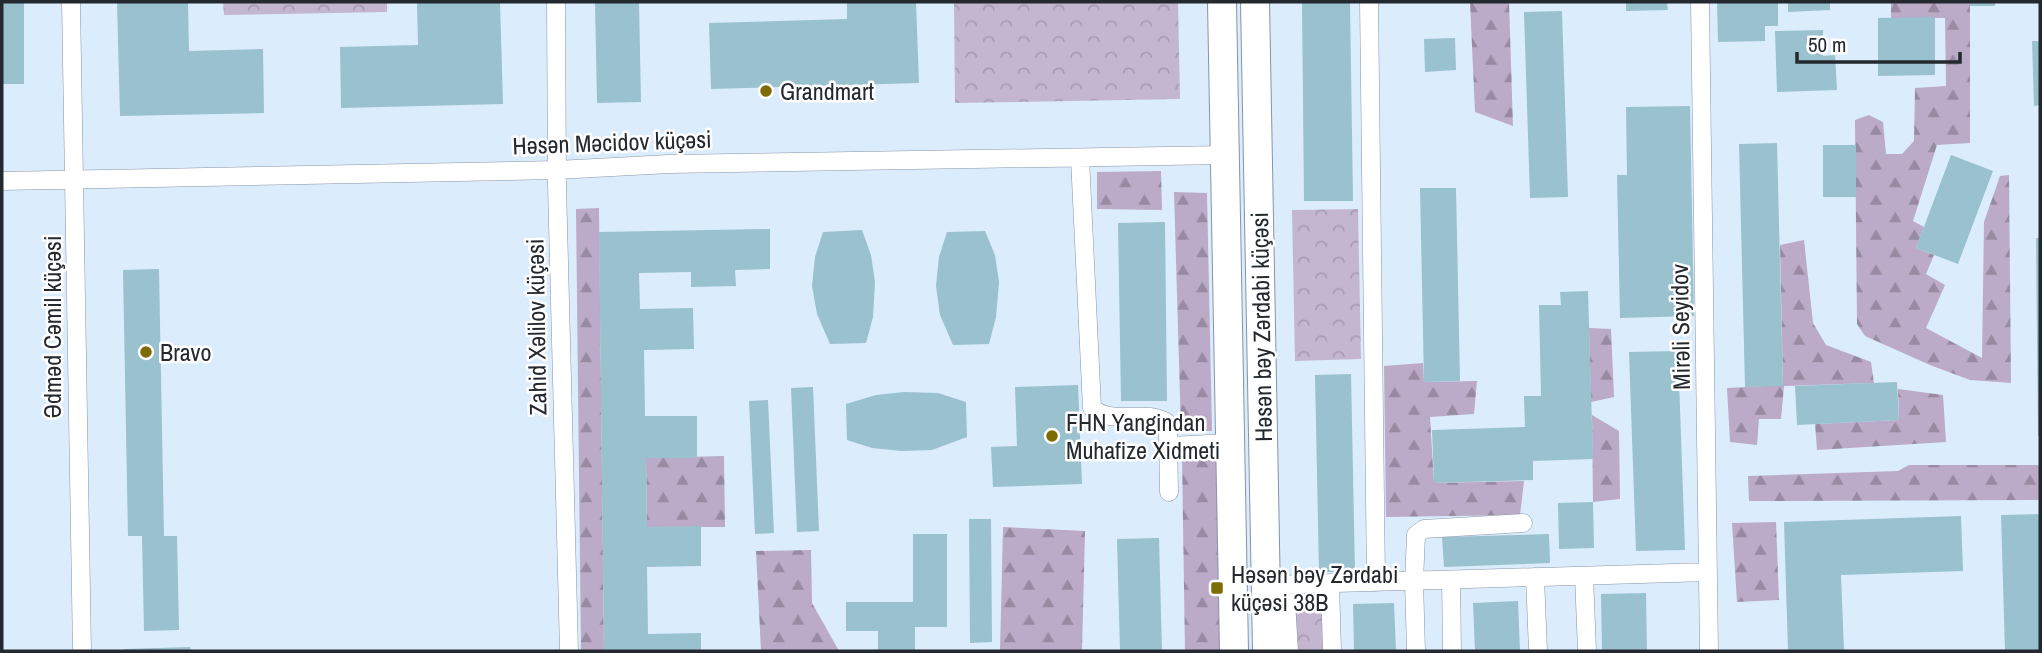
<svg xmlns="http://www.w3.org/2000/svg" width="2042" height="653" font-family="'Archivo Narrow',sans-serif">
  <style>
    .forest { fill: url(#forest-firs) }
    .park { fill: url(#park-crowns) }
    .building { fill: #99c1ce }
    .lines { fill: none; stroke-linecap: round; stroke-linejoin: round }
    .street-casing { stroke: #8695a5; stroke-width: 19 }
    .primary-casing { stroke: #8695a5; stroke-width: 30 }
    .street { stroke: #fff; stroke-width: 18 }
    .primary { stroke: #fff; stroke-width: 28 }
    .poi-dot { fill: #7d6b03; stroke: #fff; stroke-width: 2.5 }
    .labels { text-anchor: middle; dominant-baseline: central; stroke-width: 5; stroke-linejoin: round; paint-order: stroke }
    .poi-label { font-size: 24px; fill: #23292f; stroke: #fff; text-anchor: start }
    .street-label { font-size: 24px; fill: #23292f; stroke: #fff }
  </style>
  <defs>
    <pattern id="forest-firs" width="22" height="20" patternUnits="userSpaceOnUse" patternTransform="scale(1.75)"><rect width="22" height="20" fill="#bbaac8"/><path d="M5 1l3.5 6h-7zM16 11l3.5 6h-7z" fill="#988aa3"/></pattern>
    <pattern id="park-crowns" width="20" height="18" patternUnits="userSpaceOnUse" patternTransform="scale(1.75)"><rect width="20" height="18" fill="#c4b6d0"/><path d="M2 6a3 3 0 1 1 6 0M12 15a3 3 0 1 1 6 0" fill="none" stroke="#a89cb3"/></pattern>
  </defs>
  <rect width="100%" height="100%" fill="#dbecfd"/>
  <!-- forest -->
  <path class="forest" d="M1470,2h39l4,124 -38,-14z
    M1891,2h79v141l-33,2 -24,76 11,6 -8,21 18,7 -8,19 19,11 -19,43 56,30 2,-136 16,-46 9,-1 2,208 -41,-3 -40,-15 -65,-29 -8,-12 -2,-204 14,-5 14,7 3,32h16l12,-13 1,-53 31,-2 -1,-68h-54z
    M1161,171l1,39 -65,-1v-37z
    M1174,192l33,1 5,238h-31z
    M599,208l5,443h-23l-5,-442z
    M1804,240l9,83 13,22 45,17 3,21 -90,3 -3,33h-22l-2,26 -27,-3 -3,-54 56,-3 -3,-140z
    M1589,328l22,1 3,68 -23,5z
    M1423,363l1,19 53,-1 -3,33 -44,3 4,66 90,-2 -4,34 -134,2 -2,-151z
    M1898,389l45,6 3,47 -129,8 -2,-26 84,-4z
    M1592,415l27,16 1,68 -27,3z
    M1218,455l3,196h-36l-3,-194z
    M724,456l1,71h-78l-1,-69z
    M1909,465h131v35l-291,1 -1,-25 150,-5z
    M1776,522l3,78 -42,2 -5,-79z
    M1003,527l82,4 -3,120h-82z
    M811,550l1,53 27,48h-78l-5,-100z"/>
  <!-- park -->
  <path class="park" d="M223,2h164v10l-163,3z
    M954,2h224l2,97 -225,4z
    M1358,209l3,150 -66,2 -3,-151z
    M1336,592l2,59h-53l-2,-58z"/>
  <!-- building -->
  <path class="building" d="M2,2h22v82h-22z
    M117,2h71l1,49 74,-2 1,64 -144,3z
    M417,2h83l3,102 -162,4 -1,-61 78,-2z
    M595,2h44l2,100 -44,1z
    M847,2h69l3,81 -208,6 -2,-66 138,-4z
    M1302,2h48l3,199h-49z
    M1626,2h41l1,8 -42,1z
    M1717,2h61v24h-13v15l-47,1z
    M1788,2h42v8l-42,2z
    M1970,2h25v4h-25z
    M1562,11l6,186 -38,1 -6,-186z
    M1935,17v58l-57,1v-58z
    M1823,30v26l12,-1 2,35 -60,2 -2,-61z
    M1455,38l1,32 -31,2 -1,-33z
    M2032,41h8v64l-6,1z
    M1690,106l4,210 -74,2 -3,-143h10l-1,-68z
    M1777,143l6,243 -38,1 -6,-243z
    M1823,145h33v52h-33z
    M1951,155l42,16 -35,93 -42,-16z
    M1420,188h36l4,193 -36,1z
    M1165,222l2,179h-46l-3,-178z
    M770,229v40l-35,1 1,16 -45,1v-15l-52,1 1,36 53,-1 1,41 -50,1 1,66h52v42h-51l1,69 54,-1v40l-54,1 1,67 53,-1v18h-97l-5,-419z
    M862,230l9,25 4,27 -2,35 -7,26 -36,1 -13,-30 -5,-28 3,-29 8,-25z
    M985,231l10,24 4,27 -3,35 -7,27 -36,1 -13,-30 -4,-29 3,-29 8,-25z
    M2036,238h4v198h-2z
    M159,269l5,267h13l2,94 -35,1 -2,-95h-14l-5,-266z
    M1588,291l5,168 -60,2v19l-99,3 -2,-53 93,-3 -1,-31h17l-2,-91h22l-1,-13z
    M1678,351l7,199 -49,1 -7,-199z
    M1351,374l4,198h-36l-4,-197z
    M1897,382l2,38 -102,5 -2,-39z
    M1078,385l4,99 -89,3 -2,-40 26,-1 -2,-59z
    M813,387l6,144 -22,1 -6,-144z
    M904,392l34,1 28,9 1,35 -35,13 -31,1 -29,-3 -25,-8 -1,-36 30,-9z
    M768,400l6,133 -19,1 -6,-133z
    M1593,502l1,46 -35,1 -1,-46z
    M2040,514v137h-35l-4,-136z
    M1961,516l2,55 -122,4 3,76h-56l-4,-129z
    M969,519h22l1,123 -22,1z
    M913,534h34v93h-32v24h-37v-20h-32v-29h67z
    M1549,534l1,29 -106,4 -2,-30z
    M1159,538l3,113h-42l-3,-112z
    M1646,593l1,58h-45l-1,-57z
    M1518,601l2,50h-45l-2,-48z
    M1394,603l2,48h-42l-1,-47z
    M190,647l1,4h-67v-2z"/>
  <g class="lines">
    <!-- street casing -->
    <g class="street-casing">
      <path id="street" d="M71,2c5,216 6,433 11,649
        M556,2l1,183 12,466
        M1369,2l7,580
        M1700,2l9,649
        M1080,158l12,250c21,18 52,1 74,14l2,11 1,59
        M2,181l555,-11 112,-6 556,-9
        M1169,446l61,-3
        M1584,576l3,75
        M1535,577l3,74
        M1451,580l1,71
        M1330,583l2,68
        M1266,585l442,-13
        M1285,585l4,66
        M1416,651l-2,-70 2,-46 8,-6 99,-6"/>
    </g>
    <!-- primary casing -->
    <g class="primary-casing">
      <path id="primary" d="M1222,2l12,649
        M1255,2l12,649"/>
    </g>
    <!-- street -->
    <use href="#street" class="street"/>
    <!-- primary -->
    <use href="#primary" class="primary"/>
  </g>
  <!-- markers -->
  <g class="poi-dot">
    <circle cx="766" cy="91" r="7"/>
    <circle cx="146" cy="352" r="7"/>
    <circle cx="1052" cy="436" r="7"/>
    <rect x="1210" y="581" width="14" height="14" rx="3.5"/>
  </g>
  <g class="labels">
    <!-- poi labels -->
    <g class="poi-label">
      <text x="780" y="91">Grandmart</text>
      <text x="160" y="352">Bravo</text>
      <text x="1066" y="422">FHN Yangindan<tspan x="1066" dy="28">Muhafize Xidmeti</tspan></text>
      <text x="1231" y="574">Həsən bəy Zərdabi<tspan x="1231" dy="28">küçəsi 38B</tspan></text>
    </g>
    <!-- street labels -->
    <g class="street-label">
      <text transform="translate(612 142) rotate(-2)">Həsən Məcidov küçəsi</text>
      <text transform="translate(52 327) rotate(-90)">Ədməd Cəmil küçəsi</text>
      <text transform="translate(536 327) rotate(-91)">Zahid Xəlilov küçəsi</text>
      <text transform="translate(1261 327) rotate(-91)">Həsən bəy Zərdabi küçəsi</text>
      <text transform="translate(1680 327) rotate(-91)">Mirəli Seyidov</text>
    </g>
  </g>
  <!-- border -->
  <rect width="2042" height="653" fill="none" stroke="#23292f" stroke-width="7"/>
  <!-- scale -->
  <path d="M1797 52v10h163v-10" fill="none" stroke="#23292f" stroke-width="3.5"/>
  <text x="1808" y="52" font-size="21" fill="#23292f" stroke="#ffffff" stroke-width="5" paint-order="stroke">50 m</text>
</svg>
